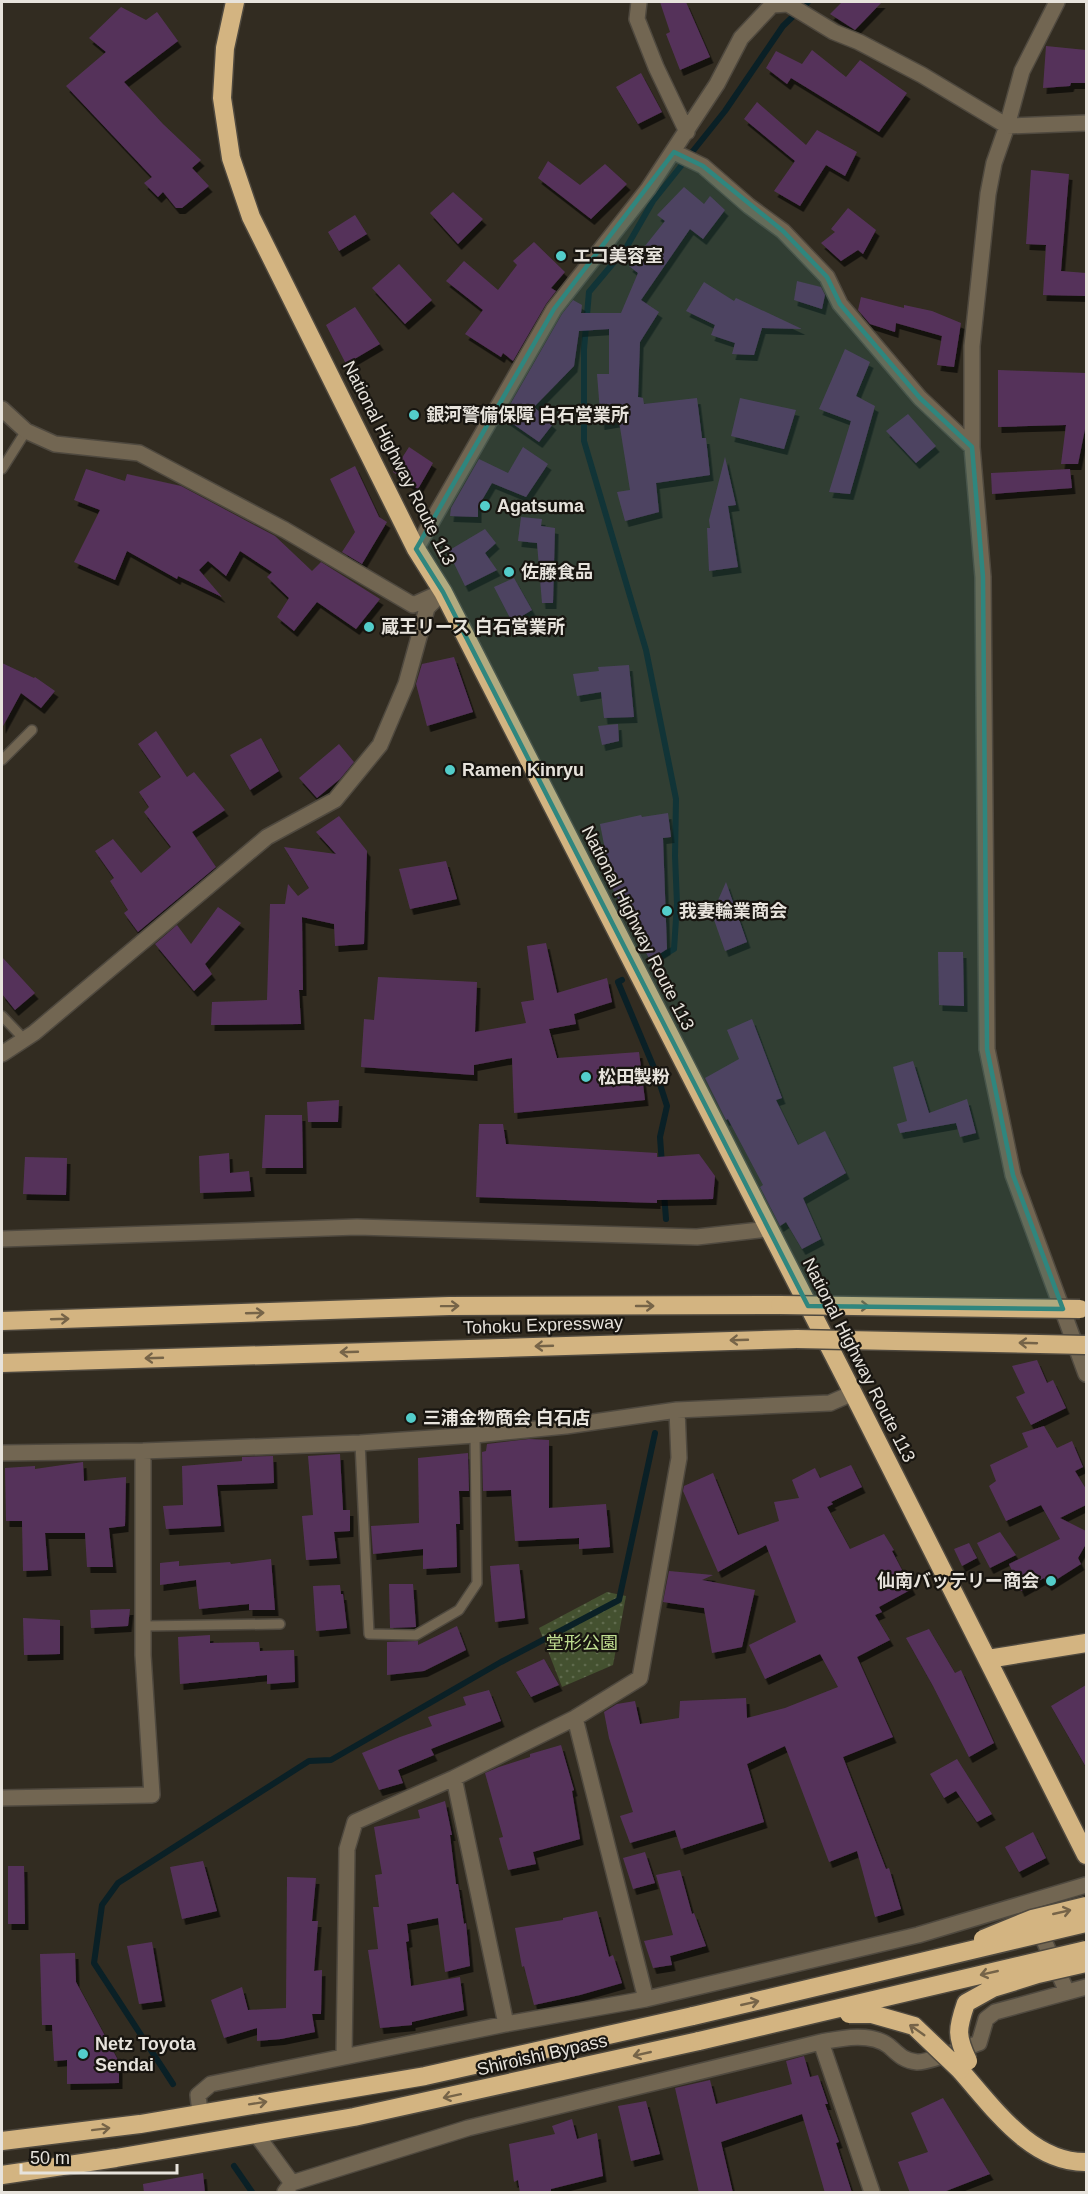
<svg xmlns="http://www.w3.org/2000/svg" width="1088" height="2194" font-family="Arial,'Noto Sans JP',sans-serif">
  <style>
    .park { fill: url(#park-dots) }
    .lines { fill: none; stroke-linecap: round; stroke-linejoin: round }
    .stream { stroke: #0a2026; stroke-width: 6 }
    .building { fill: #55335a; filter: url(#shadow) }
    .lane-casing { stroke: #4f493f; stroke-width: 12 }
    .street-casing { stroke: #4f493f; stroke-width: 18 }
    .highway-casing { stroke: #4f493f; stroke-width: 21 }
    .lane { stroke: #726652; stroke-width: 9 }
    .street { stroke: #726652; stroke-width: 15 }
    .highway { stroke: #d3b481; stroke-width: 18 }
    .highway-bridge-casing { stroke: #4f493f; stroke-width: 21; stroke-linecap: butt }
    .highway-bridge { stroke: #d3b481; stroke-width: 18 }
    .oneway { stroke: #766448 }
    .marked { fill: #2f867e; fill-opacity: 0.2; stroke: #2f867e; stroke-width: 4.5; stroke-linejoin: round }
    .poi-dot { fill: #53cdca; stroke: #181510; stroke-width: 2 }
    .labels { text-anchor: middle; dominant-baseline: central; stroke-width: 4.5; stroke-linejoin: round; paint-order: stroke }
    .poi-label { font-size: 18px; font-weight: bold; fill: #e7e3dc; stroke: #181510; text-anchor: start }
    .street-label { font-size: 18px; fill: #e7e3dc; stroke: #181510 }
    .park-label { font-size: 18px; fill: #c0de91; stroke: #181510 }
  </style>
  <defs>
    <pattern id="park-dots" width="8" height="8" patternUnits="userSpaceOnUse" patternTransform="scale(1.5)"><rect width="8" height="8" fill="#445130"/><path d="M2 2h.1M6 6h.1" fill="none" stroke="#5f6a4d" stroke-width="1.8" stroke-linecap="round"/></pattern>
    <filter id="shadow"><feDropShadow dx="3.5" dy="6" stdDeviation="0" flood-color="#0009"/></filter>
  </defs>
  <rect width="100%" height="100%" fill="#322c21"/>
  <!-- park -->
  <path class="park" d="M607,1592l19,4 -13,69 -51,22 -23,-59z"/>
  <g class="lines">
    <!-- stream -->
    <path class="stream" d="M657,959l17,-10 3,-45 -2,-48 1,-57 -30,-149 -62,-209v-92l5,-57 37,-44 27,-47 72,-90 58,-85 25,-24
      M622,980l-4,2 39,93 10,31 -7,31 2,28
      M664,1193l2,26
      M173,2084l-79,-121 8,-58 16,-22 191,-122 22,-1 170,-98 118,-62 36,-167
      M234,2166l18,26"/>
  </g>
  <!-- building -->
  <path class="building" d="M660,2h26l24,55 -30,13 -14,-36 4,-2z
    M842,2h40l-27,28 -25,-16z
    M121,7l25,13 11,-8 21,29 -54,41 39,42 38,36 -9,8 17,18 -27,22h-6l-13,-16 -5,5 -14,-14 8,-6 -86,-91 40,-34 -17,-14z
    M1046,46l40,4v33h-15l-1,3 -27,2z
    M812,50l34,27 14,-17 47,33 -28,39 -88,-54 -4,6 -21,-16 10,-17 26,13z
    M641,73l21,39 -24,12 -22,-37z
    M757,102l49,43 11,-15 40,22 -12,24 -19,-11 -26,41 -26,-15 21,-30 -51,-42z
    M548,161l32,24 25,-21 22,20 -36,35 -53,-41z
    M1031,170l38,4 -8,97 25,2v23l-43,-1 3,-50 -20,-1z
    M684,187l20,17 6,-8 15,14 -22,29 -13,-10 -49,71 18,12 -19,30 -2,55 5,1 1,6 53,-6 5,40h4l4,37 -54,8 3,29 -34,9 -8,-29 13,-2 -11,-69 -18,3 -4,-50h12v-45l-30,2 -5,35 -40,41 19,17 -14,18 -36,-25 59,-103 11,-14 9,5 -1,8h40l17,-40 -9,-7 36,-45 -8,-6z
    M453,192l30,27 -25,25 -28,-31z
    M848,208l28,22 -13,24 -5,-4 -17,11 -20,-18 14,-11 -4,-3z
    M355,215l12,19 -28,17 -11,-19z
    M534,242l31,30 -14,16 5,3 -10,13 -33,57 -10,-8 -2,4 -36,-23 18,-24 -37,-29 18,-20 34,29 19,-25 -4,-4z
    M399,264l33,36 -27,24 -33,-36z
    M797,281l24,6 4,8 -3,14 -28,-9z
    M704,282l30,19 2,-3 66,31 -40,-1 -8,27 -22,-1 3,-11 -24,-8 4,-10 -29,-14z
    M861,297l43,11v-3l28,6 29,12 -7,44 -17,-2 5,-29 -46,-13 -1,9 -25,-8 -12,-14z
    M355,307l25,37 -34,20 -20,-39z
    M845,349l25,13 -14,34 19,10 -25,88 -21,-2 22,-71 -32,-12z
    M998,370l88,3v51l-8,40h-17l5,-39 -68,2z
    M740,398l56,12 -12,39 -53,-13z
    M908,414l28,32 -20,17 -30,-32z
    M409,447l24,16 -15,26 -25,-17z
    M523,447l25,17 -22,33 -34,-14 -14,24v10l-28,-1 1,-8 28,-49 29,14z
    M725,457l11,48 -8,1 10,61 -29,4 -2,-43h3l-1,-8z
    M355,466l24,51 8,5 -25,42 -20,-12 13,-20 -25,-53z
    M86,469l39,12 2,-7 54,12 94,50 37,35 9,-9 59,37 -24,30 -39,-27 -23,29 -17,-14 12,-19 -22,-21 5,-5 -32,-21 -14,25 -18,-15 -9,9 23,27 -44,-21 -1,3 -50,-28 -12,29 -41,-18 26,-52 -26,-10z
    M1070,469l2,19 -80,6 -1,-21z
    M521,517l21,2 -1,7 14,2 -2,75h-11l-5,-60 -19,-2z
    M485,529l11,14 -11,10 12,17 -32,16 -17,-35z
    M514,578l18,32 -20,12 -18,-35z
    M454,657l19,55 -46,14 -11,-42 6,-20z
    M2,663l32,15 1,-1 20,14 -14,17 -20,-15 -19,35z
    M629,665l5,52 -30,1 -3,-26 -24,4 -4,-22 26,-3 -1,-4z
    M618,724l1,17 -17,4 -4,-19z
    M156,731l31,46 7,-5 31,38 -33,22 24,35 -78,65 -14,-19 4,-3 -18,-29 4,-3 -19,-27 18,-12 28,34 30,-26 -27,-35 5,-5 -10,-15 22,-15 -23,-33z
    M261,738l18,33 -29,19 -20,-35z
    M339,744l15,18 -14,17 -23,19 -18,-20z
    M668,813l3,24 -8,1 4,111 -17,11 -17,-31h2l-22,-39 -13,-66 41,-9 1,2z
    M339,816l28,35 -3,93 -29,2 -1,-22 -32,-7 1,73h-4l2,34 -90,1 1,-23 55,-2 3,-96h15l3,-20 10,12 11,-8 -25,-41 52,7 -20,-22z
    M446,861l11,38 -47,10 -11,-40z
    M726,882l21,60 -22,9 -13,-37z
    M218,907l23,16 -36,41 7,10 -18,17 -39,-47 22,-19 14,19z
    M546,943l11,50 50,-15 5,24 -38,12 2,10 -27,5 8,29 82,-6 6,48 -131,13 -2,-55 -38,7v10l-113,-8 3,-48 10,1 4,-43 99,5 -2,50 51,-9 -5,-21 13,-2 -7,-54z
    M938,952h25l1,54 -25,-1z
    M2,957l33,36 -20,17 -13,-16z
    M752,1019l30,79 -6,2 22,45 27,-14 21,42 -43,25 18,41 -19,10 -16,-27 -6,4 -2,-4 -18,-35 3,-2 -35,-66 -2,1 -21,-42 34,-19 -12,-29z
    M913,1061l16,52 38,-14 9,34 -16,4 -4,-14 -56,10 -3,-9 10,-3 -14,-54z
    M339,1100l-1,22h-30l-1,-20z
    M265,1115h37l1,53h-41z
    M479,1124h24l3,20 151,9v4l42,-3 16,22 -2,23 -56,1v3l-181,-6z
    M229,1153l1,20 19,-2 2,20 -51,2 -1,-37z
    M25,1157l42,1 -1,37 -43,-1z
    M1037,1360l10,23 6,-3 13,28 -35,17 -15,-28 9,-4 -13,-27z
    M1044,1426l13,22 15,-7 11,26 -8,4 11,18v16l-26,13 26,13v13l-8,14 3,6 -33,21 -4,-7 -23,13 -12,-27 51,-25 -19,-34 -35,16 -17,-35 7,-5 -6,-16 38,-18 -6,-14z
    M529,1439l20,1v68l57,-4 4,43 -31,2v-11l-64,3 -4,-51 -28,1 -1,-39 4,-1 1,-7z
    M468,1453l1,38h-10l1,33h-4l1,43 -34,2v-20l-50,5 -2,-28 48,-3 -1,-65z
    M340,1454l3,56h7v21l-16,1 3,26 -31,2 -4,-44 11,-1 -5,-59z
    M273,1456l1,27 -57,2 4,41 -55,3 -3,-23 20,-1 -1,-39 60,-5v-4z
    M83,1462l1,19 42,-4 -1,49 -16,2 4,39h-26l-2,-34h-40l3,37 -25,1 -1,-50h-16l-1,-53 30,-2v3z
    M851,1465l11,22 -31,15 2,2 -6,3 23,42 34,-15 10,16 -2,1 20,38 -33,18 3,5 -7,3 15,25 -33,17 36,80 -50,20 43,112 3,-1 12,41 -26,8 -18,-66 -28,11 -44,-116 -38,18 17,58 -83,27 -6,-19 -45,13 -10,-27 13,-4 -24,-74 -5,-26 13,-8 18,-3 5,23 39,-6 1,-17 66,-3 1,20 38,-10 53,-21 -18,-33 -55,25 -16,-34 47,-23 -30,-77 -48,27 -35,-81 1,-5 29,-13 25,62 41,-14 -5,-19 25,-4 -7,-18 23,-12 5,10z
    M1000,1532l16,23 -26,13 -13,-25z
    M969,1543l8,15 -15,8 -8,-17z
    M271,1559l4,51h-26v-6l-50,5 -3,-29 -36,5v-22l19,-2v5l51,-4 1,2z
    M519,1564l6,54 -30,4 -5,-56z
    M669,1571l44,4 -11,5 53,10 -13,57 -30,6 -8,-45 -41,-6z
    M389,1584h24l3,43 -26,1z
    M340,1585l1,9h2l4,34 -31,3 -3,-45z
    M130,1609l-2,17 -37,2 -1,-18z
    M23,1618l37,2v34l-36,1z
    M457,1626l9,24 -42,21 -37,4v-33l31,-1v4z
    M929,1629l26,44 6,-3 33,73 -25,14 -36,-71 -27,-48z
    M210,1635v8l49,-1 1,9 34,-1 1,32 -28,2v-9l-87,9 -2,-47z
    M544,1659l15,26 -28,12 -15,-25z
    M1086,1685v82l-35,-61z
    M489,1690l12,31 -70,28 3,6 -36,15 5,13 -24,7 -17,-37 38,-16 32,-11 -4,-9 38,-12 -3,-8z
    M561,1745l13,45 -2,1 8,48 -47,13 3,12 -28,6 -9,-32 4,-1 -18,-64 14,-6 31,-10v-3z
    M957,1759l35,55 -15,8 -21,-31 -12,7 -14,-24z
    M445,1801l7,34h-2l6,49h2l6,40 2,-1 4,43 -25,6 -7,-54 -31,6 2,17 -3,1 5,44 49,-9 4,33 -52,12v3l-32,3 -12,-78 10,-1 -5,-42h6l-4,-32 7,-1 -8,-47 46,-9 -2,-8z
    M1033,1832l13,26 -27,14 -14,-25z
    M645,1852l10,31 -22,6 -10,-31z
    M203,1861l14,50 -35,8 -12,-52z
    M8,1866h16l1,58h-17z
    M680,1870l12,44 2,-1 12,33 -36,10 2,9 -19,3 -9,-27 29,-6 -17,-60z
    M287,1877l29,1 -4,43h6l-4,50 8,-1 -1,44h-9l3,18 -34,7 -24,2v-13l-33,10 -13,-38 31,-13 6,23 38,-2z
    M597,1911l12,46 4,-2 9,28 -42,12 -46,10 -10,-39 -2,1 -7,-39 48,-8v-2z
    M152,1942l10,59 -23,3 -12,-58z
    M75,1953l1,29 43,80v21l-52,1v-24l-13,1 -2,-36h-10l-2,-71z
    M804,2056l6,21 8,-2 10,29h-3l14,38 -3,1 16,50h-27l-23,-79 -81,28 12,51h-34l-24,-105 35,-8 6,24 76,-20 -6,-23z
    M943,2098l47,76 -49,19h-31l-12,-31 30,-10 -17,-39z
    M646,2101l14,53 -29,7 -13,-55z
    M572,2119l5,20 20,-6 6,43 -52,13v4h-31l-2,-13 -4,2 -5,-38 46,-10 -3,-8z
    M203,2173l2,20h-61l-1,-9z"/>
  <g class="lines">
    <!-- lane casing -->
    <g class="lane-casing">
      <path id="lane" d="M2,469l24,-38
        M2,760l30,-30
        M2,1016l22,23
        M360,1443l9,191 47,1 43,-25 18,-27 -2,-148
        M144,1626l136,-2"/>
    </g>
    <!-- street casing -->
    <g class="street-casing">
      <path id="street" d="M639,2l-2,17 19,48 31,65
        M1057,2l-35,69 -15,55 -13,37 -6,31 -16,152v101l11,130 4,472 26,126 73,199
        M674,152l29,14 46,40 34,25 44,46 13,27 80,94 52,49
        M2,409l24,22 29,13 84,9 146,77 128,75 22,-10
        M416,549l138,-240 94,-120 69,-105 24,-46 31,-33 16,-1 46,28 25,10 63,33 85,51 79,-3
        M2,1054l32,-21 233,-196 68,-37 45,-55 26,-61 21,-76 16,-16
        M2,1239l355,-12 340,10 71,-8
        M2,1453l141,-2 217,-8 115,-8 91,-9 111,-16 153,-7 23,-10
        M575,1718l71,281
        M454,1778l52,246
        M2,1798l150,-3 -9,-140v-204
        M1037,1925l30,67
        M821,2042l51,150
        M344,2057l3,-208 8,-27 99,-44 121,-60 65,-40 39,-220 -2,-48
        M200,2113l-2,-18 13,-11 295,-60 140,-25 272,-64 168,-50
        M256,2134l36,49
        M285,2192l7,-9 176,-55 353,-86c21,-4 50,-10 68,4 9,8 15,15 28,16 11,1 50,-15 62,-19l7,-24 9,-7 91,-25"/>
    </g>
    <!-- highway casing -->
    <g class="highway-casing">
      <path id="highway" d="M235,2l-10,46 -3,50 9,60 20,59 165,332 27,43 410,801 233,462
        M2,1321l447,-15 331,-1
        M2,1363l795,-24
        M988,1659l98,-16
        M960,2070c33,37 71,93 126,92
        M2,2141l138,-17 285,-48 268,-60
        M2,2175l114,-17 238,-41 345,-76"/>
    </g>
    <!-- lane -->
    <use href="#lane" class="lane"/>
    <!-- street -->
    <use href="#street" class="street"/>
    <!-- highway -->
    <use href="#highway" class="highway"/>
    <!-- highway-bridge casing -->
    <g class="highway-bridge-casing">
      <path id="highway-bridge" d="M780,1305l300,4
        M797,1339l289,6
        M983,1939l49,-20 54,-13
        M849,2014h23l42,12 46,44
        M693,2016l393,-93
        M699,2041l387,-91
        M968,2061c-12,-25 -11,-32 -2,-58l27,-15 45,-14 48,-11"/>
    </g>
    <!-- highway-bridge -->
    <use href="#highway-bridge" class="highway-bridge"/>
  </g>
  <!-- one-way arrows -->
  <defs><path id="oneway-shaft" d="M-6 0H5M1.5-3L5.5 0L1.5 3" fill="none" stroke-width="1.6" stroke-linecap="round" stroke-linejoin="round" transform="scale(1.5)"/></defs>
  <g class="oneway">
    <use href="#oneway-shaft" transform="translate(450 1306) rotate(-1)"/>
    <use href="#oneway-shaft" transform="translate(645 1306)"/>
    <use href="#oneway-shaft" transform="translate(860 1306) rotate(1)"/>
    <use href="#oneway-shaft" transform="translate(255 1313) rotate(-2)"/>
    <use href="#oneway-shaft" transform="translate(60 1319) rotate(-2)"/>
    <use href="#oneway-shaft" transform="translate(739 1340) rotate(178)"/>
    <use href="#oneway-shaft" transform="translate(1028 1343) rotate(-178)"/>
    <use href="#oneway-shaft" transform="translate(544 1346) rotate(178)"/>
    <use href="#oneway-shaft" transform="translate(349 1352) rotate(178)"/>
    <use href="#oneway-shaft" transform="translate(154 1358) rotate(178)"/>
    <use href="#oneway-shaft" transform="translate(1062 1912) rotate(-13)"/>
    <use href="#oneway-shaft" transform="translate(989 1973) rotate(167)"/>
    <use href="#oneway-shaft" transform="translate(750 2003) rotate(-13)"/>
    <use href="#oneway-shaft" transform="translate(917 2030) rotate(-145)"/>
    <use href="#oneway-shaft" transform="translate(642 2054) rotate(167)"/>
    <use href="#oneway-shaft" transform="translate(452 2096) rotate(168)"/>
    <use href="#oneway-shaft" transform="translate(258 2103) rotate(-9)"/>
    <use href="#oneway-shaft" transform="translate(101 2129) rotate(-7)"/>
  </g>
  <!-- marked area -->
  <path class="marked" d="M674,152l29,14 80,65 44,46 13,27 80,94 52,49 11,130 4,472 26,126 50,134 -255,-3 -365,-714 -27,-43 138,-240z"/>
  <!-- markers -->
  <g class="poi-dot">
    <circle cx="561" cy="256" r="6"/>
    <circle cx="414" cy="415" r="6"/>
    <circle cx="485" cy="506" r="6"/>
    <circle cx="509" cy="572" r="6"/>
    <circle cx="369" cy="627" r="6"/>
    <circle cx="450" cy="770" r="6"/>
    <circle cx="667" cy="911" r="6"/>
    <circle cx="586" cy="1077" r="6"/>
    <circle cx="411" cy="1418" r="6"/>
    <circle cx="1051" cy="1581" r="6"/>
    <circle cx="83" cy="2054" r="6"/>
  </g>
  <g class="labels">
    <!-- poi labels -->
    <g class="poi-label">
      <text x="573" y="256">エコ美容室</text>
      <text x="426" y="415">銀河警備保障 白石営業所</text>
      <text x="497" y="506">Agatsuma</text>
      <text x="521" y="572">佐藤食品</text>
      <text x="381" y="627">蔵王リース 白石営業所</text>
      <text x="462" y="770">Ramen Kinryu</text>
      <text x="679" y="911">我妻輪業商会</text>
      <text x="598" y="1077">松田製粉</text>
      <text x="423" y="1418">三浦金物商会 白石店</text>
      <text x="1039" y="1581" text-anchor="end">仙南バッテリー商会</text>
      <text x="95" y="2044">Netz Toyota<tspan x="95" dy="21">Sendai</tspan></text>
    </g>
    <!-- street labels -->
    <g class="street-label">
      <text transform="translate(399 463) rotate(63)">National Highway Route 113</text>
      <text transform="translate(638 928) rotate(63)">National Highway Route 113</text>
      <text transform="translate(543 1325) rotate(-2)">Tohoku Expressway</text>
      <text transform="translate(859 1360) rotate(63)">National Highway Route 113</text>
      <text transform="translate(542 2055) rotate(-13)">Shiroishi Bypass</text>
    </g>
    <!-- park labels -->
    <g class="park-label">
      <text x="582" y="1643">堂形公園</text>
    </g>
  </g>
  <!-- border -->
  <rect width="1088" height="2194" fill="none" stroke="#e7e3dc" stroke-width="6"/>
  <!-- scale -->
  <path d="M21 2164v9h156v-9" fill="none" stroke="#e7e3dc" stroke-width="3"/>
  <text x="30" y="2164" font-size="18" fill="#e7e3dc" stroke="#181510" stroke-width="4.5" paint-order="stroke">50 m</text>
</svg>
